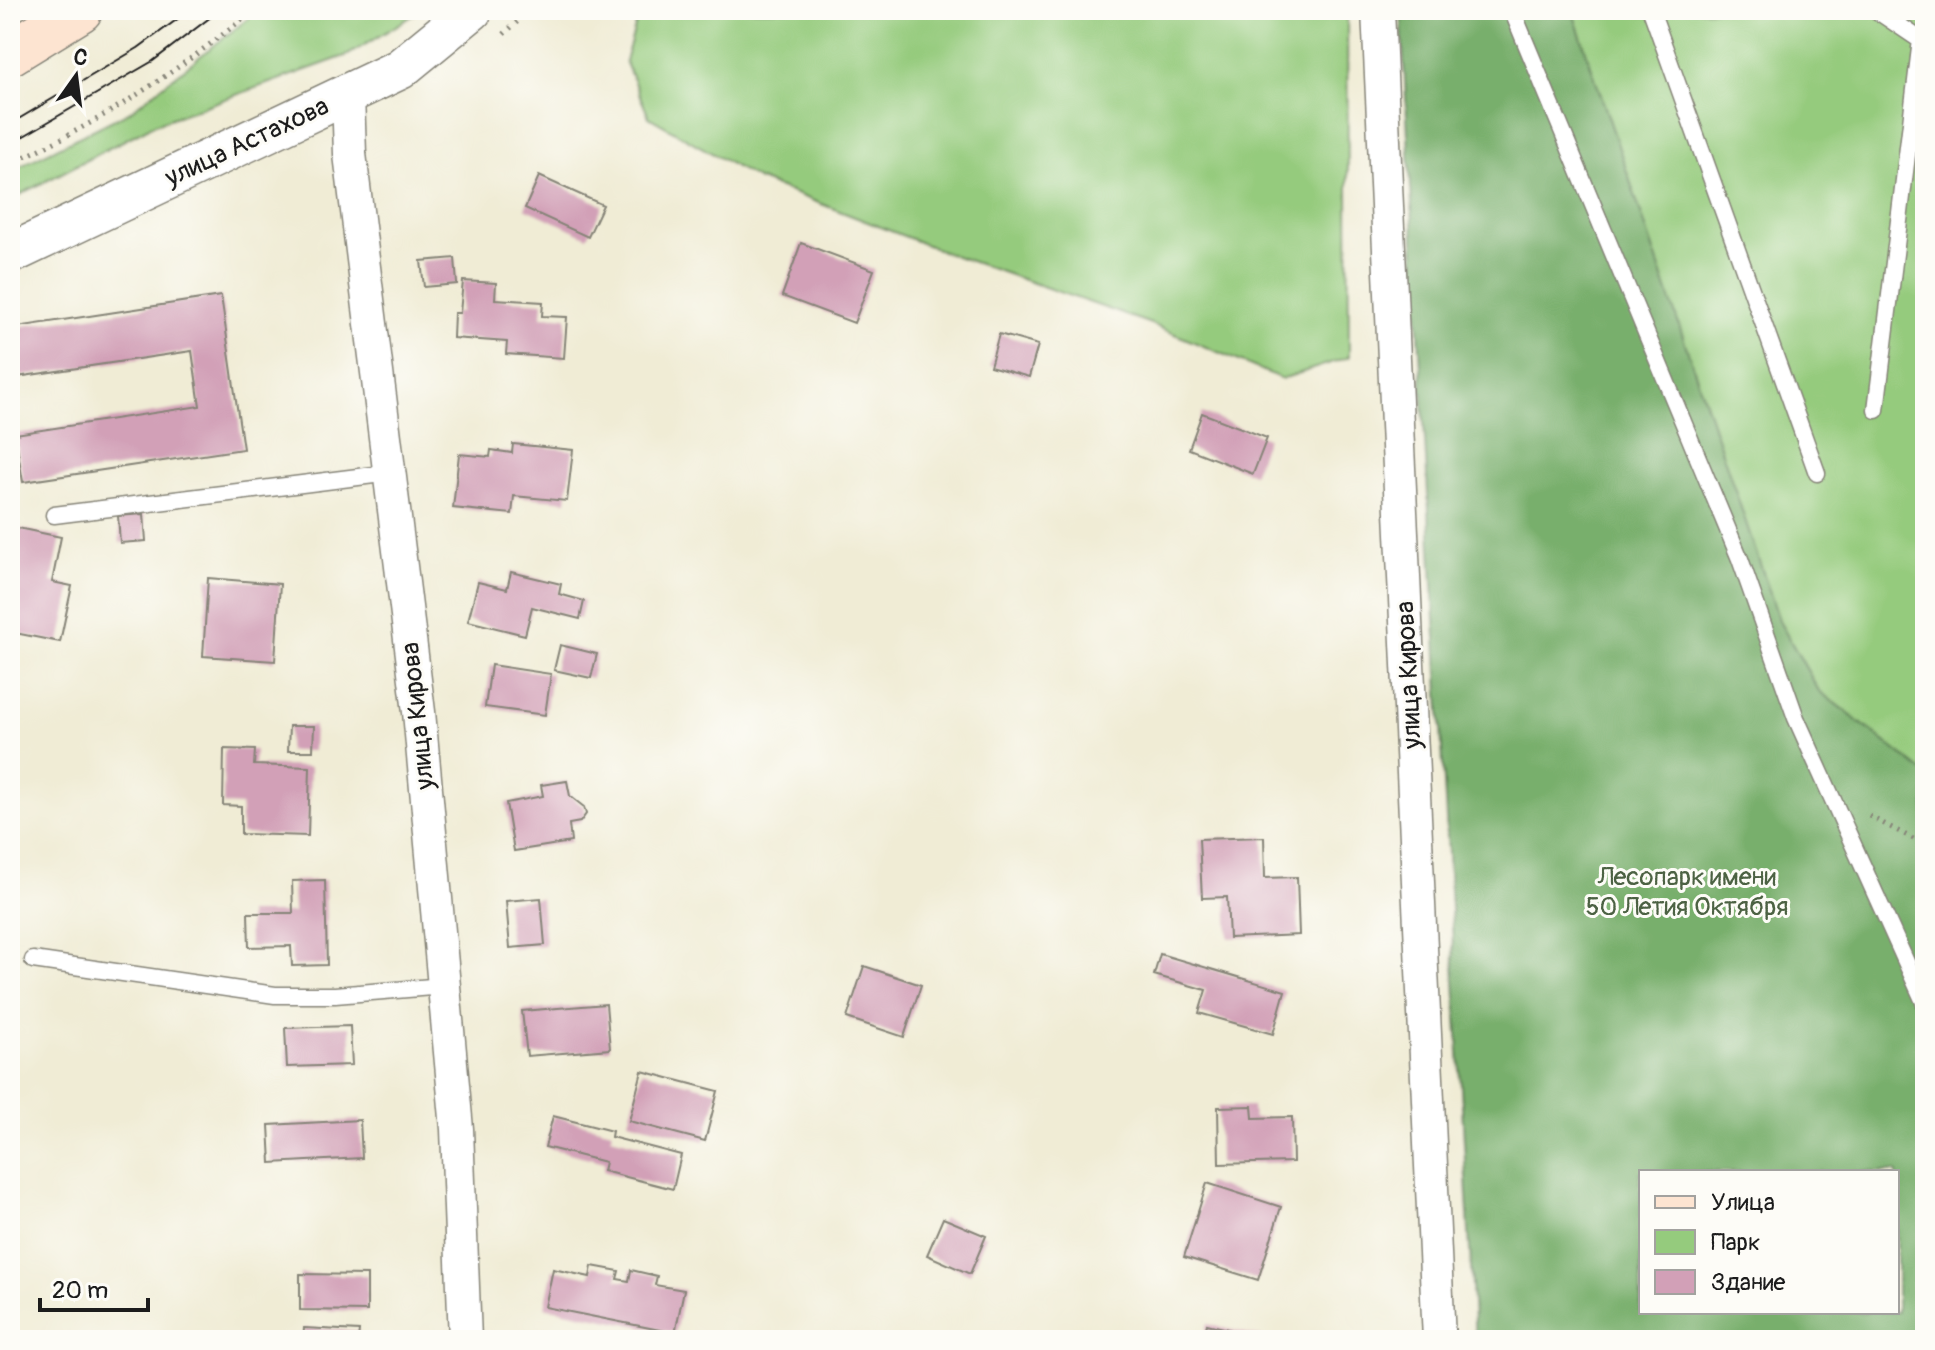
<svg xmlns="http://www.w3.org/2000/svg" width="1935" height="1350" font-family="Pangolin,sans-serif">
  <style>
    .green { fill: #95cb7d; stroke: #58744c; stroke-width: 2 }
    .forest { fill: #78af6c; stroke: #4a6644; stroke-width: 2; fill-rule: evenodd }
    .building { fill: #d2a0b7 }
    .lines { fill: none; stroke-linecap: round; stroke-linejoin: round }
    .service-casing { stroke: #868478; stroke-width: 19 }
    .minor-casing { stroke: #868478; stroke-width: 35 }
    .tertiary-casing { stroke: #868478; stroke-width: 43 }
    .secondary-casing { stroke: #868478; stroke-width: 47 }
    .path { stroke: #868478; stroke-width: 5; stroke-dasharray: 2 6; stroke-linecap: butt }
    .service { stroke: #fff; stroke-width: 16 }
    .minor { stroke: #fff; stroke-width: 32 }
    .tertiary { stroke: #fff; stroke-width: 40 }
    .secondary { stroke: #fde4d1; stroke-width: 44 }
    .tram { stroke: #1c1c1c; stroke-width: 2 }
    .labels { text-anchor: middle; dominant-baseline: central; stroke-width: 6; stroke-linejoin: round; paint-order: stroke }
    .street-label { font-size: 26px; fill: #1c1c1c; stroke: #fdfcf7 }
    .park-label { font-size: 26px; fill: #4c6243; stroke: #fdfcf7 }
  </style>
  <rect width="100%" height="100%" fill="#fdfcf7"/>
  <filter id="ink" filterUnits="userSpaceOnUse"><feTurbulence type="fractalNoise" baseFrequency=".0125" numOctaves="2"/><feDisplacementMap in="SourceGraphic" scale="16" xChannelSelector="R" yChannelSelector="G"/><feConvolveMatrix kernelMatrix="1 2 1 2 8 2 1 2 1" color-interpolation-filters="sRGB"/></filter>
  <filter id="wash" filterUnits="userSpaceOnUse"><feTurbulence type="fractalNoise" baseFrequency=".006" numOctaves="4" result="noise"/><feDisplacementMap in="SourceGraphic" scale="32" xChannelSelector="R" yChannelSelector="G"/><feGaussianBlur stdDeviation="1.8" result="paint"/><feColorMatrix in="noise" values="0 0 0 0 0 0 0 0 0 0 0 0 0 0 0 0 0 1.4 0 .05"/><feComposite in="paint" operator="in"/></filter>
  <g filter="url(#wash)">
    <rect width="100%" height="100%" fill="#f0ecd5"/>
    <!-- green -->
    <path class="green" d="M259,10h163l-74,45 -193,69 -145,76v-29l119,-59z
      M640,10h707l2,347 -67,22 -131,-55 -201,-70 -193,-75 -108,-62 -24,-56z
      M1572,10h353v763l-106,-82 -39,-68z"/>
    <!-- forest -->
    <path class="forest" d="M1401,10h171l208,613 39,68 106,82v567h-450zM1641,1172h256v140h-256z"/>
    <g id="blocks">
      <!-- building -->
      <path class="building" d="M539,176l64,29 -15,32 -63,-29z
        M801,243l73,27 -20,53 -72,-27z
        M455,258l2,26 -33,3 -3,-26z
        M463,281l33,2 -1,16 48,3 -1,14 25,1 -3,41 -58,-4 1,-12 -54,-4 1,-25h6z
        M221,296l22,153 -220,33 -8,-48 185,-28 -8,-55 -182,27v-50z
        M999,334l39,11 -9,32 -39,-11z
        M1202,413l65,25 -14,36 -64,-25z
        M513,444l60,6 -6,51 -53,-5 -2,18 -59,-6 6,-54 31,3 1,-7 21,3z
        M144,514l2,27 -26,2 -2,-27z
        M13,527l48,10 -9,45 20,4 -12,56 -50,-10z
        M511,572l50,12 -2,10 25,7 -4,18 -48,-12 -7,28 -57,-14 10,-39 29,7z
        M208,578l72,6 -5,77 -72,-5z
        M560,645l37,9 -6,24 -37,-8z
        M491,665l60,9 -6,41 -60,-8z
        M289,726h25l-1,25h-25z
        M224,749l31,1 -1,15 56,2 -2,69 -67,-2v-28l-18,-1z
        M567,781l3,15 14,11 2,7 -6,8 -11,2 2,18 -57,9 -8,-48 37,-7 -2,-11z
        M1264,837l1,41 32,-1 2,58 -70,3 -2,-41 -25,1 -3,-59z
        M325,880l2,85 -35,1 -1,-20 -42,1 -1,-34h45l-1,-32z
        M541,898l4,47 -35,3 -4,-47z
        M1160,954l125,37 -12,43 -74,-21 7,-23 -52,-15z
        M864,966l57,19 -17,52 -57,-19z
        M606,1004l4,45 -83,7 -5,-45z
        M350,1026l2,39 -65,2 -2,-39z
        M642,1071l76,20 -13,50 -76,-20z
        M1252,1106l1,12 39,-1 1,45 -74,2 -1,-57z
        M553,1116l59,15 -1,6 70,18 -8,34 -70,-18 2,-9 -60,-15z
        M360,1120l2,38 -91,5 -2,-38z
        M1207,1183l74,24 -23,73 -74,-23z
        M943,1218l43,18 -16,38 -43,-19z
        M592,1266l27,5 -2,8 12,2 2,-11 26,6 -2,9 29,5 -9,43 -130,-26 8,-38 37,8z
        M300,1274l67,1v36l-67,-1z
        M1207,1324l62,15 -1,1h-65z
        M304,1328l55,3 -1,9h-55z"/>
    </g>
  </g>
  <g filter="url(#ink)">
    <use href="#blocks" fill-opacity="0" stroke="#868478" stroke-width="2"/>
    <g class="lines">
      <!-- service casing -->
      <g class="service-casing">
        <path id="service" d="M1512,10l228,549 56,159 129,286
          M1651,10l166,463
          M1876,10l49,33
          M1876,410l45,-370
          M54,515l336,-42
          M33,960l242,35h60l109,-9"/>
      </g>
      <!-- minor casing -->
      <g class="minor-casing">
        <path id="minor" d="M1378,10l61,1330
          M348,95l2,59 69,558 38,417 8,211"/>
      </g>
      <!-- tertiary casing -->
      <g class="tertiary-casing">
        <path id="tertiary" d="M10,254l390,-185 72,-59"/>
      </g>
      <!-- secondary casing -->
      <g class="secondary-casing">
        <path id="secondary" d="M10,53l70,-43"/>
      </g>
      <!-- path -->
      <path class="path" d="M504,34l26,-24
        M10,163c88,-38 169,-93 244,-153
        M1869,816l56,29"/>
      <!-- service -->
      <use href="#service" class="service"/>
      <!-- minor -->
      <use href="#minor" class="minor"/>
      <!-- tertiary -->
      <use href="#tertiary" class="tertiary"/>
      <!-- secondary -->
      <use href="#secondary" class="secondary"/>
      <!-- tram -->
      <path class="tram" d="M10,124l128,-76 52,-38
        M10,144l143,-83 67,-51"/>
    </g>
  </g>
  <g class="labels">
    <!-- street labels -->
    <g class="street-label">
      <text transform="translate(247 142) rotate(-25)">улица Астахова</text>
      <text transform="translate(1409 675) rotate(-93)">улица Кирова</text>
      <text transform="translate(418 716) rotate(-96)">улица Кирова</text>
    </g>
    <!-- park labels -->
    <g class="park-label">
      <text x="1687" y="877">Лесопарк имени<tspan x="1687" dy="30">50 Летия Октября</tspan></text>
    </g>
  </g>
  <!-- margin -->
  <rect width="1935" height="1350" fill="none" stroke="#fdfcf7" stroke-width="40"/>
  <!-- legend -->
  <rect x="1639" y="1170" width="260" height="144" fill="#fdfcf7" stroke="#a3a29f" stroke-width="2"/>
  <rect x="1655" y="1196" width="40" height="12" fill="#fde4d1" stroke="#a3a29f" stroke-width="2"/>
  <text x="1711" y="1210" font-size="24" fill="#1c1c1c">Улица</text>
  <rect x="1655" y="1230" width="40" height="24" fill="#95cb7d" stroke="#a3a29f" stroke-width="2"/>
  <text x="1711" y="1250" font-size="24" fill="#1c1c1c">Парк</text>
  <rect x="1655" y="1270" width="40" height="24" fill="#d2a0b7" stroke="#a3a29f" stroke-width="2"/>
  <text x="1711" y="1290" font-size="24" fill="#1c1c1c">Здание</text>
  <!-- north arrow -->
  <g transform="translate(76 76) rotate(14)" stroke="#fdfcf7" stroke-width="6" paint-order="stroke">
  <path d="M0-6L14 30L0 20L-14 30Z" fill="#1c1c1c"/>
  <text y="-12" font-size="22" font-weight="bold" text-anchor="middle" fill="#1c1c1c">С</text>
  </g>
  <!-- scale -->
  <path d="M40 1298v12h108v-12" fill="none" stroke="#1c1c1c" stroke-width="4"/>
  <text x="52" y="1298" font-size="24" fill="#1c1c1c" stroke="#fdfcf7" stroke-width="6" paint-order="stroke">20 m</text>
</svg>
